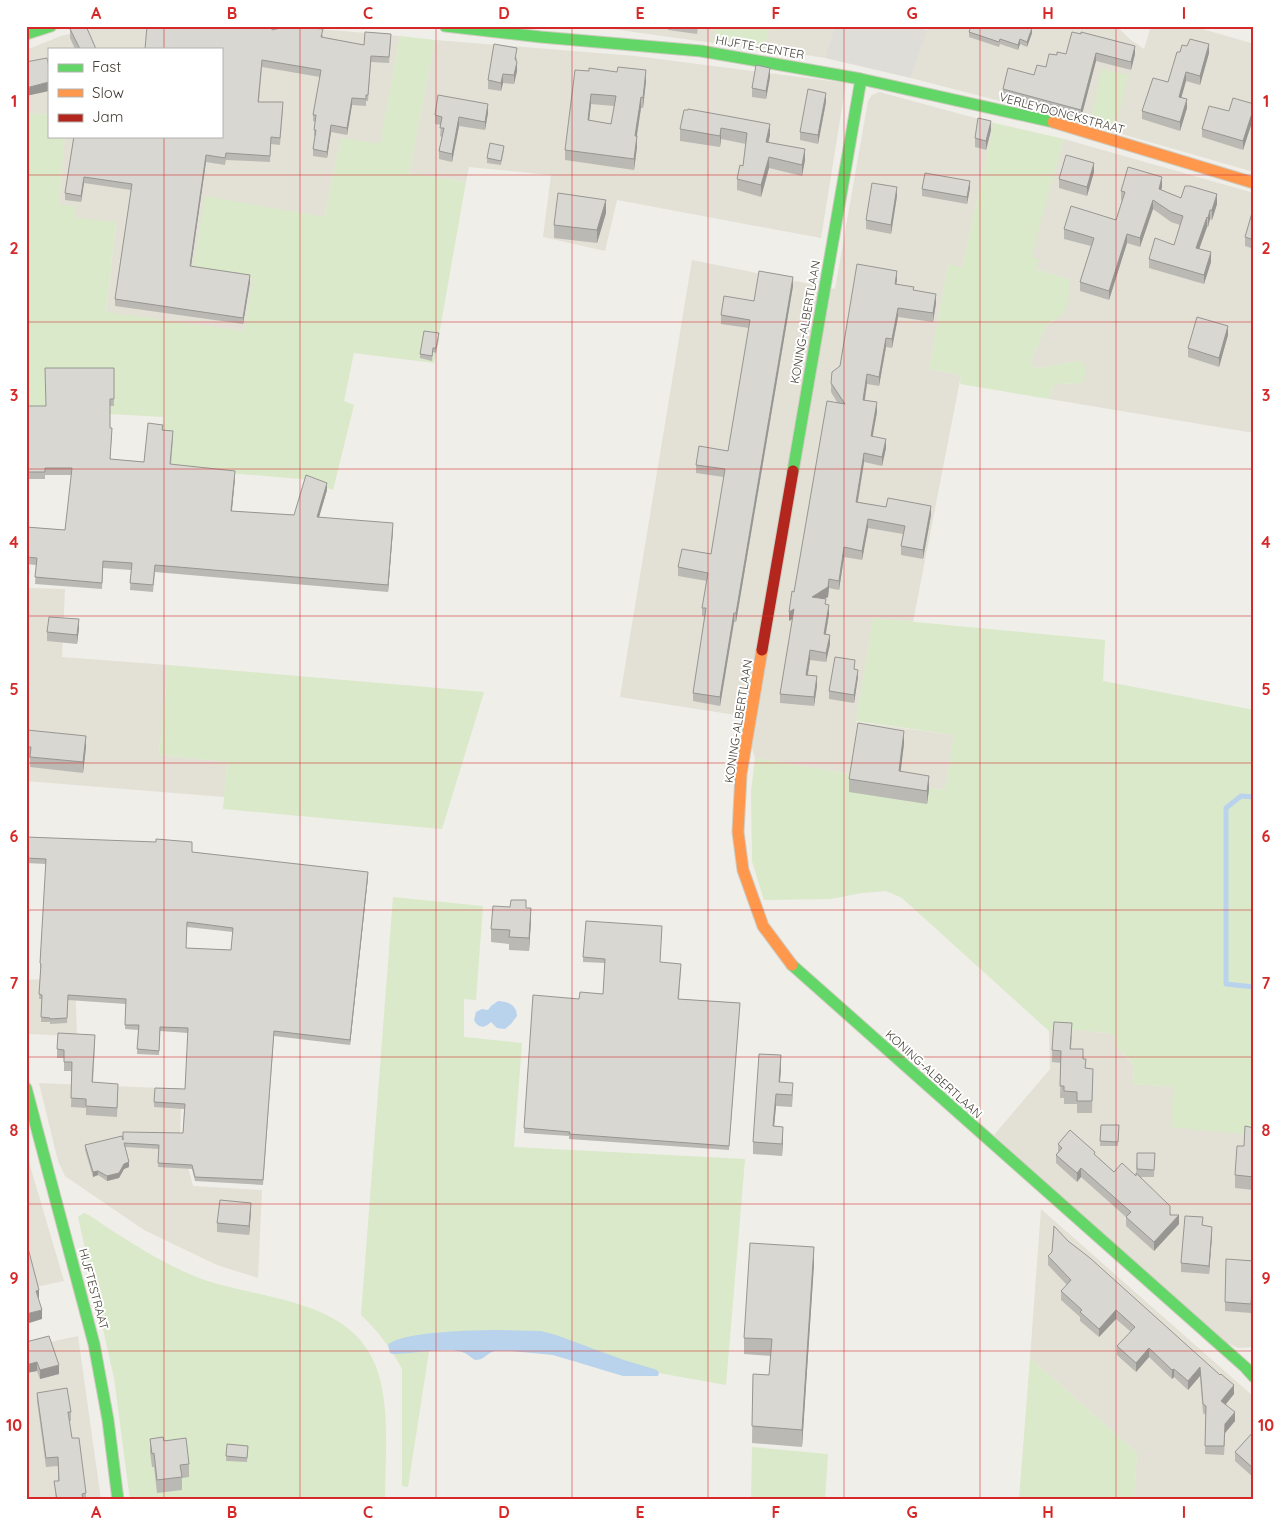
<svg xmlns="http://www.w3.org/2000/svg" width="1280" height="1526" font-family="Quicksand,sans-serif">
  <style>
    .residential { fill: #e3e0d5 }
    .green { fill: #d9e9c9 }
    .parking { fill: #deddd8 }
    .water { fill: #bad3ec }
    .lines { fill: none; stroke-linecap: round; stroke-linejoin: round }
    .stream { stroke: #bad3ec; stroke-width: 5 }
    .fast-casing { stroke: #cecbbf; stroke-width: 13 }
    .slow-casing { stroke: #cecbbf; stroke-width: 13 }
    .jam-casing { stroke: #cecbbf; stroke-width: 13 }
    .fast { stroke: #63d668; stroke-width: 11 }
    .slow { stroke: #ff974d; stroke-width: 11 }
    .jam { stroke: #b3261e; stroke-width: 11 }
    .wall { fill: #bab9b4; fill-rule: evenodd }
    .shaded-wall { fill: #979692 }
    .building { fill: #d8d7d1; stroke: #979692; fill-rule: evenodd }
    .grid { fill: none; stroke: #d62828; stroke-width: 1; stroke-opacity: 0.55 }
    .labels { text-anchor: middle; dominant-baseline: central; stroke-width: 4; stroke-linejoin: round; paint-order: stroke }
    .street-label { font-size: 12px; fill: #443f35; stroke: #fff }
    .neatline { fill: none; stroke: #d62828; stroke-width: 2 }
    .grid-label { font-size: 16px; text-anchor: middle; font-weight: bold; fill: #d62828 }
  </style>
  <rect width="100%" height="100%" fill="#efeee8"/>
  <!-- residential -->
  <path class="residential" d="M105,26h179l116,10 -20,109 -39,-7 -17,79 -119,-20 49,82 -10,52 -138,-18 10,-90 -41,-5 -16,-13 6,-69h156v-87h-172v66l-23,-2v-63l35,-14z
    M591,26h125l-3,17z
    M770,26h65l-10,32 -61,-10z
    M928,26h188l15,14 13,9 7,-23h41l62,18v128l-174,-50 -169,-44z
    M435,40l200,16 211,27 -25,155 -204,-38 -12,51 -62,-14 8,-62 -82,-8 -3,15 -57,-9z
    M879,92l115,31 -32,145 -14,-3 -19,104 32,6 -48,247 -40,-4 -17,104 98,13 -9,55 -190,-32 -13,-42 -122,-19 72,-437 143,29 33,-188 4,-6z
    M1064,139l190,54v240l-205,-34 5,-15 28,-1 -4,-22 -40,7 -6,-2 -1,-6 16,-36 7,-3 16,-41 -34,-11 -6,-12z
    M26,570h4l-2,18 37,1 -3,68 106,8 -9,90 68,7 -3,35 -198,-16z
    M75,977l2,59 -51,-2v-54z
    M1080,1030l34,4 8,19 12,12 -1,19 40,3 68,47 13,3v210l-16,1 -13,-6 -231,-207 56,-66 -1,-38z
    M39,1083l143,6 -2,46 13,51 69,4 -4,88 -41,-13 -73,-35 -79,-54 -7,-15z
    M26,1152l38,129 -38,8z
    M1041,1209l213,188v103h-120l3,-47 -107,-95z
    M78,1336l23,164h-75v-153z"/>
  <!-- green -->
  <path class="green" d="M716,26h54l-6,22 -51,-5z
    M400,36l35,4 -26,133 57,9 -32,181 -80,-10 -10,48 10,4 -21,85 -32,-11 -141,-12 3,-50 -137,-8v-296l23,2v21h16l-6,69 16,1v12l41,4 -10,90 138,19 9,-52 -60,-11 12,-72 119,21 17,-79 39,6z
    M1102,69l26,6 -12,51 -26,-6z
    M994,123l70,16 -33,118 8,2 -3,10 34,11 -2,24 -5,11 -16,9 -16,36 1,6 6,2 40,-7 6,2 2,9 -3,11 -29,1 -5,15 -89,-15 1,-9 -32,-6 19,-105 14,4z
    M873,618l232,22 -2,41 151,29v427l-13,-3 -70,-7 2,-40 -40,-3 1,-19 -18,-19 -2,-12 -34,-4 -31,1 -147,-133 -16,-7 -24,2 -31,6 -67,1 -12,-39 -1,-69 4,-34 190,32 9,-55 -98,-14z
    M168,665l316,27 -42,137 -219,-20 4,-47 -68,-7z
    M393,897l90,9 -7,94 -12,-1v38l58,6 -8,104 231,12 -19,226 -196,-35 -100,-5 -22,142 -6,-1v-117c-11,-21 -24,-38 -41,-54z
    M84,1213l5,2c34,23 67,45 105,61 58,24 153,19 181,88 16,40 10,93 10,136h-255l-16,-122 -36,-161z
    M1030,1358l107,95 -3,47h-115z
    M752,1447l76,7 -3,46h-74z"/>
  <!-- parking -->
  <path class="parking" d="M835,26h77l15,4 -16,48 -86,-20z"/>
  <!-- water -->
  <path class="water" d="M498,1001c9,0 19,4 19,15l-6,8 -6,5 -8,-1 -6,-6c-7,7 -13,6 -17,-2l2,-8 6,-3 6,1 3,-4z
    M503,1330l38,1 15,4 68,25 30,9 3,1 2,3 -1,3h-35l-70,-21 -42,-4h-16c-9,2 -10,9 -20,9 -4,-2 -6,-5 -10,-7 -13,-7 -56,1 -72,1l-3,-1 -2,-8c13,-14 93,-15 115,-15z"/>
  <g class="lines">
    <!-- stream -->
    <path class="stream" d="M1254,797l-13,-1 -15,12v176l28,3"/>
    <!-- fast casing -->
    <g class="fast-casing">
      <path id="fast" d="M445,26l96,11 160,14 160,28 192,43
        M26,34l25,-8
        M793,471l68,-392
        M792,965l453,402 9,10
        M26,1088l68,256 14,76 10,80"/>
    </g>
    <!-- slow casing -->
    <g class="slow-casing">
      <path id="slow" d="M1053,122l201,61
        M762,650l-21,124 -3,58 5,38 20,56 29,39"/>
    </g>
    <!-- jam casing -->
    <g class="jam-casing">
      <path id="jam" d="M762,650l31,-179"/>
    </g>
    <!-- fast -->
    <use href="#fast" class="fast"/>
    <!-- slow -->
    <use href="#slow" class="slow"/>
    <!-- jam -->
    <use href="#jam" class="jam"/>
  </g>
  <!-- wall -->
  <path class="wall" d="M662,26h36l-1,8 -29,-4v-3z
    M70,29l26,20h-21l-5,-11z
    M272,30l51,5v2l41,8 27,-5 -2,23 -18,-1 -3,39h-2v5l-14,-1 -5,30 -16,-3 -4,26 -14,-2v-7l2,-13h-1v-6l1,-8 -2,-1v-6l7,-38 -58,-10 -3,35 24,7 -3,36 -9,-1 -1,18 -44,-2 -1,5 -19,-3 -15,104 59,16 -7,42 -128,-18v-7l16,-109 -47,-7 -3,19 -16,-2v-7l9,-57h147z
    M969,32l63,1 -5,14 -7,-3 -2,6 -18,-6 -1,3 -30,-10z
    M1072,32l63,22 -4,16 -35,-9 -15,57 -78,-20v-9l31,-14 12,-8 11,-12 9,-1z
    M1180,52l29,1 -9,32 -14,-4 -5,16 6,11 -7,23 -38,-12v-8l26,-29z
    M517,57v14l-3,13 -11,-1 -2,8 -13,-2v-9z
    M589,71l57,10 -3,27h-2l-4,28v11l-3,23 -69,-10v-10zM591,104l23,2 -3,18 -22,-4z
    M770,77l-4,22 -14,-2v-9z
    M826,102l-8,42 -18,-4v-8z
    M1254,104v12l-11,34 -41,-13v-8l27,-18z
    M684,110l86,25 -2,7 37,18 -3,16 -33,-8 -8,29 -24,-7v-11l6,-13 3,-22 -25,-5 -1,8 -40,-6v-12z
    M488,113l-3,17 -26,-4 -7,36 -13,-3v-8l3,-14 -2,-1 1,-11 -6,-1v-9z
    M991,130l-5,20 -11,-3v-9z
    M504,150l-3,15 -14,-2v-5z
    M1094,172l-7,24 -28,-8v-9z
    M1162,187l-1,3 20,8 36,6 -5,16 -2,-1 -2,8h-1l-8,22 12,13 -7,22 -55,-16v-9l25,-14 6,-20 -9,-3 -18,-13 -13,38 -13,-4 -18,57 -29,-9v-9l11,-36 -27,-7v-10l52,-9 6,-19 -1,-1v-9z
    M970,188l-3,16 -45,-8v-7z
    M897,196l-6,38 -25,-5v-9z
    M1254,206v43l-9,-3v-9z
    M606,213l-9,30 -43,-5v-13z
    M897,280l-1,4 18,6 22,13 -3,19 -35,-5 -6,31 -6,-1 -7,39 -12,-2 -2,16 12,12 -5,25 14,11 -4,18 -18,-4 -6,40 73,13 -8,44 -22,-4v-9l2,-12 -35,-6 -6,32 -18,-3 -5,33 -10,-2 -1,9 -4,2 5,15 -3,20 4,10 -4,18 -16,-2 -2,15 9,11 -3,20 -34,-3v-9l13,-75 -4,2 5,-29 43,-190 -6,-10v-9l9,-17z
    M793,286l-57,336h-2l-14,84 -27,-5v-8l12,-76 -3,-1v-8l5,-27 -29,-5v-9l33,-13 13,-77 -28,-4v-8l32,-14 21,-123 -28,-4v-9l33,-14z
    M1228,335l-9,32 -31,-10v-9z
    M439,338l-3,15 -3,-1 -1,9 -12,-3v-4z
    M114,368v38h-4v22l2,7 -2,24 34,3 19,-32 10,8 -2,27 64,13 -3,33 62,4 33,-25 -8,27 74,13 -5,62 -233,-20 -2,20 -23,-2 1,-20 -28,-2 -1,21 -67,-5 1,-19 -10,-1v-37l39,3 7,-55h-27v4h-19v-73h20z
    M79,628l-2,16 -30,-3v-9z
    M855,669l3,8 -4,26 -25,-4v-8z
    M26,715l2,11v4l58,17 -3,26 -53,-6v-9l-4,-1z
    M904,744l-4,28 29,17 -2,15 -78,-12v-13z
    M26,837l166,15 176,25 -18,168 -76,-9 -11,149 -68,-4 -3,-12 -34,-2 1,-18 -34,-2 4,20 -5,2 -5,9 -12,3 -9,-6 -5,2 -8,-27v-5l98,-12 1,-24 -30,-2v-5l31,-13 3,-56 -28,-2 -1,24 -22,-1 1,-24 -13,-1 1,-25 -58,-4 -1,23 -17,1v-2h-9l1,-23h-3l2,-31h-1v-5l6,-99 -20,-1zM187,927l46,5 -2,18 -45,-2z
    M526,908l5,13 -2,30 -20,-1v-6l-18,-2v-13z
    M583,957l77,5 21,6 -2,31 61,4 -11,147 -160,-11v-3l-45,-3v-5l55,-129 24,-5 2,-31 -22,-1z
    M1072,1035l-1,14 12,10 3,9 7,1 -1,44h-15v-9h-13v-6h-4l1,-35 -9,-1v-12z
    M95,1044l-2,38 25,11 -1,24 -31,-2v-7l-15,-1 1,-36h-8v-13h-7v-9z
    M781,1068l-1,14 13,13 -1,12 -16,-1 -2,20 9,13 -1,17 -29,-2v-12z
    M1101,1125h18l-1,21h-18z
    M1254,1128v62l-19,-2v-13l9,-29z
    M1058,1144l37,11 19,17 22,4 1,-23h18l-1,24h-13l38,47 -25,27 -28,-25v-9l-45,-40 -4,5 -21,-19v-8l2,-3z
    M251,1212l-2,23 -32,-3v-9z
    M1203,1225l9,11 -3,38 -28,-2v-9z
    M1068,1241l166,153 -8,10 9,17 -10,12 -1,22 -19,-1 1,-39 -3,-2 -3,-37 -12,14 -14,-13 -2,2 -23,-22 -13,15 -19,-17v-9l14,-14 -15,-13 -17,18 -19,-16v-4l-19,-17v-9l6,-6 -19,-20v-9z
    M1254,1261v37h-2l-1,15 -26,-2v-9z
    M814,1264l-12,183 -50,-4 1,-69 16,1 2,-19 -27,-2v-16z
    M26,1342l33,32 -19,5 -3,-8 -11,2z
    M37,1393l34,19v9h-2l3,17 14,55v7h-30l-2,-19h4v-15l-12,1 -9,-66z
    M1254,1431v47l-19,-17v-9z
    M150,1439l14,2 25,23v13l-7,1v12l-25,3 -3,-26h-2l-2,-15z
    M227,1444l21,2 -1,16 -21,-1z"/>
  <!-- shaded-wall -->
  <path class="shaded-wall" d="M1032,28v5l-5,14v-5z
    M1020,39v5l-2,6v-5z
    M1209,44v9l-9,32v-9z
    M1135,46v8l-4,16v-8z
    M1096,53v8l-15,57v-8z
    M517,62v9l-3,13v-9z
    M770,68v9l-4,22v-8z
    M646,70v11l-3,27v-10z
    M1186,72v9l-7,25v-9z
    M503,74v9l-2,8v-8z
    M49,82v9l-23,5v-8z
    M826,93v9l-8,42v-9z
    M591,94v10l-3,26v-10z
    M641,97v11l-6,38v-10z
    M352,98v7l-5,30v-7z
    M1187,99v9l-7,23v-9z
    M488,104v9l-3,17v-8z
    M1254,107v9l-11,34v-9z
    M459,117v9l-7,36v-8z
    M991,121v9l-5,20v-9z
    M770,124v11l-4,18v-11z
    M331,125v7l-4,26v-6z
    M721,128v11l-1,8v-11z
    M637,136v11l-3,23v-11z
    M805,149v11l-3,16v-11z
    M206,155v7l-16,111v-7z
    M769,157v11l-8,29v-12z
    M1094,163v9l-7,24v-9z
    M84,177v6l-3,19v-6z
    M1162,177v10l-3,11v-9z
    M970,181v7l-3,16v-7z
    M897,187v9l-6,38v-9z
    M1217,194v10l-5,16v-10z
    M606,200v13l-9,30v-13z
    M1153,200v9l-13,38v-9z
    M1210,210v9l-2,8v-9z
    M1207,217v10l-11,31v-10z
    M1127,234v9l-18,57v-9z
    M1211,252v10l-7,22v-9z
    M897,271v9l-2,13v-9z
    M250,275v7l-7,42v-6z
    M793,277v9l-57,336v-9z
    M936,294v9l-3,19v-9z
    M898,308v9l-6,31v-9z
    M1228,326v9l-9,32v-9z
    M886,338v9l-7,39v-9z
    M867,374v10l-4,25v-9z
    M877,402v10l-6,34v-10z
    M886,439v9l-4,18v-9z
    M864,453v9l-8,49v-9z
    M235,471v7l-4,40v-7z
    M327,483v7l-10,34v-7z
    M931,506v9l-8,44v-9z
    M868,519v9l-6,32v-9z
    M393,523v7l-5,62v-7z
    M844,547v10l-5,33v-9z
    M829,579v9l-1,9 -16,9v-9z
    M829,605v9l-5,29v-9z
    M794,609v9l-5,3v-9z
    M734,613v9l-14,84v-9z
    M79,619v9l-2,16v-9z
    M830,635v9l-4,18v-9z
    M810,650v10l-4,24v-9z
    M858,670v7l-4,26v-8z
    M817,676v10l-3,20v-9z
    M904,731v13l-5,41v-14z
    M86,736v11l-3,26v-11z
    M929,776v13l-2,15v-13z
    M368,872v5l-18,168v-5z
    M531,908v13l-2,30v-13z
    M781,1055v13l-2,26v-12z
    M776,1094v12l-3,32v-12z
    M783,1127v12l-1,17v-12z
    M129,1162v5l-5,2 -5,9 -12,3v-5l17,-12z
    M1081,1168v9l-4,5v-9z
    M98,1171v4l-5,2v-5z
    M251,1203v9l-2,23v-9z
    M1179,1215v9l-25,27v-9z
    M1212,1227v9l-3,38v-8z
    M814,1247v17l-12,183v-17z
    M39,1290v10l-3,-9z
    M42,1310v9l-16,5v-10z
    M1116,1310v9l-17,18v-8z
    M1149,1348v9l-13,15v-9z
    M37,1362v9l-11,2v-8z
    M59,1365v9l-19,5v-9z
    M1200,1367v9l-12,14v-9z
    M1174,1369v8l-2,2v-9z
    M1234,1385v9l-13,16v-9z
    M1235,1412v9l-10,12 -1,22 1,-31z"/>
  <!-- building -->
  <path class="building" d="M80,26h6l10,23h-16l-10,-20z
    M147,26h125v4l17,-4 34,3 -2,8 43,8 1,-13 26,2 -2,23 -18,-1 -3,39h-2v4l-14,-1 -5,30 -16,-3 -4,27 -14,-3 3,-19h-2l2,-15h-3l8,-45 -59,-10 -4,42h25l-3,36 -9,-1 -1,19 -44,-3 -1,5 -19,-3 -16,111 60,9 -7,43 -128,-19 17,-115 -48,-7 -3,19 -16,-3 9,-57h147v-87h-76z
    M971,26h57l4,2 -5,14 -7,-3 -2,6 -18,-6 -1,3 -30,-10z
    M1072,32l9,2v-2l54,14 -4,16 -35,-9 -15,57 -78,-21 5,-21 26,7 3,-10 9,2 3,-13 8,1v-3l9,2z
    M1190,39l19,5 -9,32 -14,-4 -7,25 8,2 -7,23 -38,-11 11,-33 15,4 9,-30h3l2,-7 5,1z
    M494,44l23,4 -2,11 2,3 -3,13 -11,-1 -2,9 -13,-3z
    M47,58l2,9v15l-23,6v-26z
    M756,65l14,3 -4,23 -14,-3z
    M618,67l28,3 -3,28 -2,-1 -6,39h2l-3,23 -69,-9 10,-80 14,1v-3l28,4zM591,94l25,2 -5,28 -23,-4z
    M808,89l18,4 -8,42 -18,-3z
    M438,95l50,9 -3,18 -26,-5 -7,37 -13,-3 5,-23h-4l2,-11 -7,-2z
    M1233,98l21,6v3l-11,34 -41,-12 7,-23 20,5z
    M688,109l39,7 43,8 -4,18 39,7 -3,16 -33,-8 -8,28 -24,-6 3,-14 3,1 4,-33 -26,-5 -1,8 -40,-7 4,-19h4z
    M978,118l13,3 -5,20 -11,-3z
    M490,143l14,3 -3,15 -14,-3z
    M1066,155l28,8 -7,24 -28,-8z
    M1128,167l34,10 -3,12 22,9 4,-12h5l27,8 -5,16h-2l-2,8 -1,-1 -11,31 15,4 -7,23 -55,-16 6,-21 19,7 9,-29 -12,-4 -18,-12 -13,38 -13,-4 -18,57 -29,-9 14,-44 -30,-9 7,-23 45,14 9,-28 -4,-1z
    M925,173l45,8 -3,16 -45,-8z
    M872,183l25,4 -6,38 -25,-5z
    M558,193l48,7 -9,30 -43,-5z
    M1254,206v34l-9,-3z
    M857,264l40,7 -2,13 19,3 -1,3 23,4 -3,19 -35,-5 -6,31 -6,-1 -7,39 -12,-3 -4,26 14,2 -6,34 15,3 -4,18 -18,-4 -8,49 30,5 2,-9 43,8 -8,44 -22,-4 4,-20 -37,-7 -6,32 -18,-4 -5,34 -10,-2 -1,8 -16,10 14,2 -1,5 4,1 -5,29 6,1 -4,18 -16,-3 -4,25 11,1 -3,21 -34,-3 14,-85 -5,3 3,-21 2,1 33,-191 18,3 -14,-21 1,-11 8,-6z
    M759,271l34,6 -57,336h-2l-14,84 -27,-4 13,-85h-4l6,-35 -30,-6 4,-18 29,5 14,-85 -29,-4 3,-19 29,5 22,-131 -29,-5 3,-19 30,5z
    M1197,317l31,9 -9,32 -31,-10z
    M424,331l15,2 -3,15h-3l-1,8 -12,-2z
    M45,368h69v31h-4v29h2l-2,31 34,3 4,-39 15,2 -1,5 11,1 -3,33 65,7 -4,40 63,4 12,-40 21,8 -10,34 76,6 -5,62 -233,-20 -2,20 -23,-2 2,-20 -29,-2 -1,22 -67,-6 2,-19 -11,-1v-30l39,3 7,-62h-27v4h-19v-66h20z
    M49,617l30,2 -2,16 -30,-3z
    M835,657l20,3 -1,9 4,1 -4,25 -25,-4z
    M26,715h2l-1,15 59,6 -3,26 -53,-5 1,-10h-5z
    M858,723l46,8 -5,40 30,5 -2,15 -78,-12z
    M26,837l130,5v-3l36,3v10l176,20 -18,168 -76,-9 -11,149 -68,-3 -3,-12 -34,-2 1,-18 -35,-2 5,19 -5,2 -5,9 -12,3 -9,-5 -5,1 -8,-27 37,-9 1,4v-8l60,1 2,-29 -31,-2 1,-14 30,1 3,-61 -28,-1 -1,24 -22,-2 2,-24h-14l1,-26 -58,-4 -1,23 -17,1v-1l-9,-1 1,-22 -3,-1 2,-30 -1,-1 6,-104 -20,-1zM187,922l46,6 -2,22 -45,-2z
    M511,900h15v8h5l-2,30 -20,-1 1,-7 -19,-1 2,-23 17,1z
    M586,921l76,5 -2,36 21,2 -3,35 62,4 -11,143 -160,-12 1,-2 -46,-4 9,-133 46,4 1,-7 23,2 2,-35 -22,-2z
    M1054,1022l18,1 -2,26h13v10h3l-1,9 8,1 -1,32h-15v-9l-13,-1v-5h-4l1,-35 -9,-1z
    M58,1033l37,2 -3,47 26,2 -1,24 -31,-2v-7l-15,-1 1,-36h-8v-12l-7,-1z
    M759,1054l22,1 -2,27 14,1 -1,12 -16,-1 -3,32 10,1 -1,17 -29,-2z
    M1101,1125h18l-1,17 -18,-1z
    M1245,1126l9,2v49l-19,-2 2,-29h7z
    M1070,1130l25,22 -1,2 20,18 8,-9 14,13v-3l34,33v9h9l-25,27 -28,-25 5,-5 -50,-44 -4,5 -21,-18 6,-7 -4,-4z
    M1137,1153h18l-1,17 -17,-1z
    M220,1200l31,3 -2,23 -32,-3z
    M1185,1216l18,1 -1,8 10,2 -3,39 -28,-3z
    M1054,1226l14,15 22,17 130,117 1,-1 13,11 -13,16 14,11 -10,12 -1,22h-19l1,-40 -3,-2 -3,-37 -12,14 -14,-12 -2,1 -23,-22 -13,15 -19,-17 18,-19 -19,-17 -17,19 -19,-17 2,-2 -21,-19 10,-11 -23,-24 4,-4z
    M750,1243l64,4 -12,183 -50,-4 1,-52 16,1 3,-36 -28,-1z
    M26,1245l1,3h1l11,42 -3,1 6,19 -16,4z
    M1226,1259l28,2v29l-2,-1 -1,15 -26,-2z
    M49,1336l10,29 -19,5 -3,-8 -11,3v-23z
    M67,1388l4,24h-3l4,26h7l7,55 -4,1 1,6h-26l-3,-19h5l-1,-24 -12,1 -9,-65z
    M1254,1431v38l-19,-17z
    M163,1437l1,4 22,-3 3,26 -9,1 2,12 -25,3 -3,-27 -2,1 -2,-15z
    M227,1444l21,2 -1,12 -21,-2z"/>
  <!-- grid -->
  <path class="grid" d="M164,26v23M300,26v1474M436,26v1474M572,26v1474M708,26v1474M844,26v1474M980,26v1474M1116,26v1474M164,136v1364M26,175h1228M26,322h1228M26,469h1228M26,616h1228M26,763h1228M26,910h1228M26,1057h1228M26,1204h1228M26,1351h1228"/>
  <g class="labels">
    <!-- street labels -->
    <g class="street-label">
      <text transform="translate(760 47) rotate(10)">HIJFTE-CENTER</text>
      <text transform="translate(1062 113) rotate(15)">VERLEYDONCKSTRAAT</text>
      <text transform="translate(805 322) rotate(-80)">KONING-ALBERTLAAN</text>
      <text transform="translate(738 721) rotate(-81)">KONING-ALBERTLAAN</text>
      <text transform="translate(934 1074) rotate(42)">KONING-ALBERTLAAN</text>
      <text transform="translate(94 1289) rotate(75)">HIJFTESTRAAT</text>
    </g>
  </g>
  <!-- border -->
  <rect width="1280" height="1526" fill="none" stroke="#ffffff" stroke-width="55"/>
  <!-- legend -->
  <rect x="48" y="48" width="175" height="90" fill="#ffffff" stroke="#b4b2ae"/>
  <rect x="58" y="64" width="25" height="8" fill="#63d668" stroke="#b4b2ae"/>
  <text x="92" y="72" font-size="15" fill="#443f35">Fast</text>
  <rect x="58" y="89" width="25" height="8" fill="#ff974d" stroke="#b4b2ae"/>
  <text x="92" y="98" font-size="15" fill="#443f35">Slow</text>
  <rect x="58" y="114" width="25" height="8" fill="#b3261e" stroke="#b4b2ae"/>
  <text x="92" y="122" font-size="15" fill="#443f35">Jam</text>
  <rect x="28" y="28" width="1224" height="1470" class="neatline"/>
  <g class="grid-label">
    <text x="96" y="19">A</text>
    <text x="232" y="19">B</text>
    <text x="368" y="19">C</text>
    <text x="504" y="19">D</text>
    <text x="640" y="19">E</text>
    <text x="776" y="19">F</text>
    <text x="912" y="19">G</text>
    <text x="1048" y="19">H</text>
    <text x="1184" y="19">I</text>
    <text x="14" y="107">1</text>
    <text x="1266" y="107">1</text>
    <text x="14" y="254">2</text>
    <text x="1266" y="254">2</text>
    <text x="14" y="401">3</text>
    <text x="1266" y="401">3</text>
    <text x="14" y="548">4</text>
    <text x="1266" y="548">4</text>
    <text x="14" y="695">5</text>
    <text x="1266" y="695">5</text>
    <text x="14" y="842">6</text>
    <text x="1266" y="842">6</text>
    <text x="14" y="989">7</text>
    <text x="1266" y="989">7</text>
    <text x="14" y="1136">8</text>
    <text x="1266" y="1136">8</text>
    <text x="14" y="1284">9</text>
    <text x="1266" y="1284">9</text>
    <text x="14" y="1431">10</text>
    <text x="1266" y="1431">10</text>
    <text x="96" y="1518">A</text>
    <text x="232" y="1518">B</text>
    <text x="368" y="1518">C</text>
    <text x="504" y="1518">D</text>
    <text x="640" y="1518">E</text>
    <text x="776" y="1518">F</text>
    <text x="912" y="1518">G</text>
    <text x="1048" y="1518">H</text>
    <text x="1184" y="1518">I</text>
  </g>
</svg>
